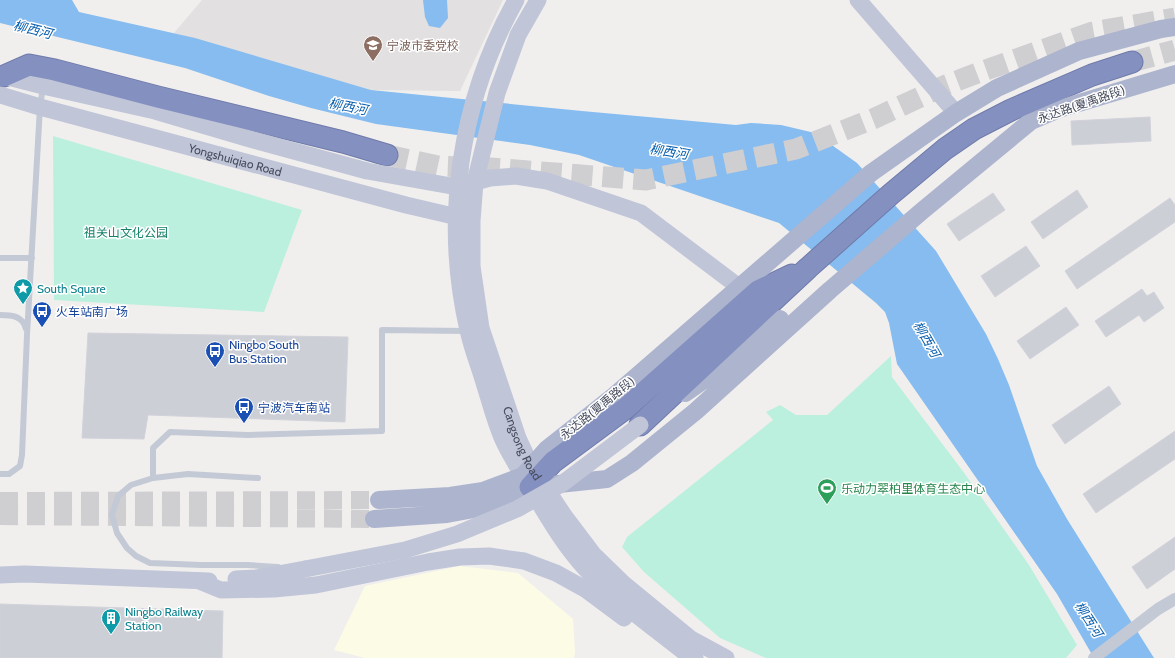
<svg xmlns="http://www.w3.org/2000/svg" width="1175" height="658" font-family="Cabin,'Noto Sans SC',sans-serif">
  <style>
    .commercial { fill: #fcfce6 }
    .education { fill: #e2e0e0 }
    .green { fill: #bbf0de }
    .water { fill: #86bcef }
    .building { fill: #cdcfd6; stroke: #d2d2da }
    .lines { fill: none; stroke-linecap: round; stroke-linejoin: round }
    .primary-tunnel { stroke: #cfced1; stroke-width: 18; stroke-dasharray: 18 9; stroke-linecap: butt }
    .highway-tunnel { stroke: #cfced1; stroke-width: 21; stroke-dasharray: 21 10; stroke-linecap: butt }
    .highway-casing { stroke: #6f7bab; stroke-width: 23 }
    .lane { stroke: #c4c9d6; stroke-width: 6 }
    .street { stroke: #c4c9d6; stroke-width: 12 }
    .secondary { stroke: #c0c5d8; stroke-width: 17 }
    .primary { stroke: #adb4ce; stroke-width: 18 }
    .highway { stroke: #8490bf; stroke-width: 21 }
    .secondary-bridge { stroke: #c0c5d8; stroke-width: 17 }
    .labels { text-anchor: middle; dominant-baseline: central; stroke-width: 3; stroke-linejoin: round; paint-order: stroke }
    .education-label { font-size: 12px; fill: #785e54; stroke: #fff; text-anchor: start }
    .street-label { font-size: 12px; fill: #464b5c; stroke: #fff }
    .park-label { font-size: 12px; fill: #148068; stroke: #fff }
    .culture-label { font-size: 12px; fill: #0d838f; stroke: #fff; text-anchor: start }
    .transit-label { font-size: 12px; fill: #164399; stroke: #fff; text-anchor: start }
    .leisure-label { font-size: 12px; fill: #27864d; stroke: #fff; text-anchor: start }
    .water-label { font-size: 13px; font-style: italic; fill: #075dae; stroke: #fff }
  </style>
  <rect width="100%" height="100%" fill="#f1efee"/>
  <!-- commercial -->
  <path class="commercial" d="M460,566l58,7 55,46 2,33 -1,6h-209l-31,-8 31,-64z"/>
  <!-- education -->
  <path class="education" d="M202,0h301l-43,91 -89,-1 -197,-57z"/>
  <!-- green -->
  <path class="green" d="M53,136l249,74 -38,102 -210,-12z
    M891,356l1,21 73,97 64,91 48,80 -11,13h-300l-46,-20 -76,-66 -22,-25 5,-10 146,-117 -7,-8 14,-7 16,10h31z"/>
  <!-- water -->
  <path class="water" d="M0,0h72l7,12 116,26 176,52 211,21 154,14 15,-2 30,2 34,8 42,30 79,88 50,83 12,25 11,26 28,81 30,53 87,139h-60l-37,-64 -160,-230 -8,-41 -4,-11 -9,-9 -97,-80 -200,-68 -49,-10 -154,-21 -65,-16 -42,-12 -84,-28 -185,-45z
    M423,0h24l1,18 -8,10 -11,-2 -4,-9z"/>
  <!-- building -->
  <path class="building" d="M1150,117l1,24 -79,4 -1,-24z
    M1077,190l11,17 -45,32 -12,-17z
    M993,193l12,17 -46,31 -12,-17z
    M1170,198l5,7v17l-98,67 -12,-18z
    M1026,246l14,20 -45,31 -14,-21z
    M1142,289l5,7 7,-4 10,16 -20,14 -5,-7 -33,22 -11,-16z
    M1066,307l13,18 -49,34 -13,-18z
    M88,333l260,4 -3,85 -197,-7 -4,24 -62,-1z
    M1109,386l12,18 -56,40 -13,-19z
    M1175,431v28l-79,54 -13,-19z
    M1175,537v32l-28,20 -15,-22z
    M0,604l223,7 -1,47h-222z"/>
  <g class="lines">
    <!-- primary-tunnel -->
    <path class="primary-tunnel" d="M0,501l379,-1
      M0,516l374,3"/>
    <!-- highway-tunnel -->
    <path class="highway-tunnel" d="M1132,62l43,-12
      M387,155l51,11 52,2 156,12 150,-31 77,-30 73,-34 34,-13 113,-40 82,-14"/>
    <!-- highway casing -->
    <g class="highway-casing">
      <path id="highway" d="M4,76l25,-11 26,5 103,27 185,45 44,13
        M640,425l168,-157 83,-74 54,-45 29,-20 37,-19 81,-35 40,-13
        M530,487l23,-25 73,-54 132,-117 34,-16"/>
    </g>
    <!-- lane -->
    <path class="lane" d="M0,258h32
      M0,315c12,0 23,1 26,14
      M0,474h9l11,-8 2,-11 5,-120 13,-228 3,-20
      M153,478v-30l17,-16 78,3 134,-4v-101l84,1
      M258,478l-70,-4 -35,4 -22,7 -13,11 -6,19 5,18 10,15 9,8 14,7 51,2h46l31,2"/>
    <!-- street -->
    <path class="street" d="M1094,658l64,-49 17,-10"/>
    <!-- secondary -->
    <g class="secondary">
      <path d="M516,0c-56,100 -74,218 -48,330 4,19 12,38 17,56 6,19 11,39 19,56 8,17 19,33 28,49 16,26 31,53 52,76 29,32 65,57 99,84l12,7"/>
      <path id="s1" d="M538,0l-20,35 -21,58 -22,89 -3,39v45l9,62 37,110 13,28 34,51 28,37 31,30 67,55 35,19"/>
      <path d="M858,0l98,113"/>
      <path d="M0,75l43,11 112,25 95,28 117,32 90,16 33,-9 26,-2 31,5 94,32 98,74"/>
      <path id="s2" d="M0,95l40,12 366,98 60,14"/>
      <path d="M0,575l25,-1 184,7"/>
      <path d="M236,579l20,-1 49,-9"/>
      <path d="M199,581l22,9 53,-1 42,-4 112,-23 32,-5 29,-1 35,5 32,12 29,16 39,29"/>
    </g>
    <!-- primary -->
    <path class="primary" d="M685,393l53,-37 42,-37
      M379,500l71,-4 33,-5 40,-15 24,-27 67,-53 257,-223 85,-60 41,-25 82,-37 82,-22 14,-2
      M374,519l73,-5 43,-8 40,-19 77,-8 25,-16 64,-52 134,-121 92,-79 109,-90 28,-12 116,-35"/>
    <!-- highway -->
    <use href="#highway" class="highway"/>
    <!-- secondary-bridge -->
    <path class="secondary-bridge" d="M305,569l100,-19 52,-16 60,-25 46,-26 77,-58"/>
  </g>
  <!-- icons -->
  <defs>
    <g id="school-pin" transform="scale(1)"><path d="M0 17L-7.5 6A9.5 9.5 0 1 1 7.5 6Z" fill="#8d6e63" stroke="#fff"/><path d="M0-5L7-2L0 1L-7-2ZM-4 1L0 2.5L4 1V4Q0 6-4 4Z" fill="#fff"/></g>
    <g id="sight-pin" transform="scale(1)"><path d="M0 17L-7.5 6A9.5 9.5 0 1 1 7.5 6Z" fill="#0f9aa8" stroke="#fff"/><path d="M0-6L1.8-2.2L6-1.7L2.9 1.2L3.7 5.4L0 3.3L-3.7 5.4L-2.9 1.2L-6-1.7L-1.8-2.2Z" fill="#fff"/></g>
    <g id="bus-pin" transform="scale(1)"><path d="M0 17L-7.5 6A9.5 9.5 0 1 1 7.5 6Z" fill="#1a4fb4" stroke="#fff"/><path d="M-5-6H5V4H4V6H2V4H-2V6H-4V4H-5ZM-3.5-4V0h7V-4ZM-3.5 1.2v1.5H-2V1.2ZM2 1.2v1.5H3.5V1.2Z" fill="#fff"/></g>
    <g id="stadium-pin" transform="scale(1)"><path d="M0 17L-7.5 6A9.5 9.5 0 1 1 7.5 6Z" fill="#2e9e5b" stroke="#fff"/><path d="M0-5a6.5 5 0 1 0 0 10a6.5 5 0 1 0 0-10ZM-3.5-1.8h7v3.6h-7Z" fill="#fff"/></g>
    <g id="building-pin" transform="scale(1)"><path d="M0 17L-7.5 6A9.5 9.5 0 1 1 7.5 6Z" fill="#0f9aa8" stroke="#fff"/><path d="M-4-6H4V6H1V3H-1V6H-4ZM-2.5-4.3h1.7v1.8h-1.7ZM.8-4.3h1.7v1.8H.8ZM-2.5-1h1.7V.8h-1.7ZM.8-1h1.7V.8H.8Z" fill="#fff"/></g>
  </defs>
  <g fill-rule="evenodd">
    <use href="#school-pin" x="373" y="45"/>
    <use href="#sight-pin" x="23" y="288"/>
    <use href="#bus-pin" x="42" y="311"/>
    <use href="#bus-pin" x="215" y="351"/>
    <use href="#bus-pin" x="244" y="407"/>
    <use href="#stadium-pin" x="827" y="488"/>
    <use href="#building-pin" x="111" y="618"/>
  </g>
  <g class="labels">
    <!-- education labels -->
    <g class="education-label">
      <text x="387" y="45">宁波市委党校</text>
    </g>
    <!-- street labels -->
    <g class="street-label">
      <text transform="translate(1081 104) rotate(-19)">永达路(夏禹路段)</text>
      <text stroke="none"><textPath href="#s2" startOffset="244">Yongshuiqiao Road</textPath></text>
      <text transform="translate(597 408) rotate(-39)">永达路(夏禹路段)</text>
      <text stroke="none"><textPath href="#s1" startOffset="463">Cangsong Road</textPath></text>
    </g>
    <!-- park labels -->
    <g class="park-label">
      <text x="126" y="232">祖关山文化公园</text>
    </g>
    <!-- culture labels -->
    <g class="culture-label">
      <text x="37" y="288">South Square</text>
      <text x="125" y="611">Ningbo Railway<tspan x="125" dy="14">Station</tspan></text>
    </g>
    <!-- transit labels -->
    <g class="transit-label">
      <text x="56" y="311">火车站南广场</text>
      <text x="229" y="344">Ningbo South<tspan x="229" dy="14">Bus Station</tspan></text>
      <text x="258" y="407">宁波汽车南站</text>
    </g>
    <!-- leisure labels -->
    <g class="leisure-label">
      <text x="841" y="488">乐动力翠柏里体育生态中心</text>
    </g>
    <!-- water labels -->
    <g class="water-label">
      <text transform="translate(33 29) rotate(14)">柳西河</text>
      <text transform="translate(348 106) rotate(11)">柳西河</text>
      <text transform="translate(669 151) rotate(9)">柳西河</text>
      <text transform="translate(927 339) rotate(60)">柳西河</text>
      <text transform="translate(1089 619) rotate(57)">柳西河</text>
    </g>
  </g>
</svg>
